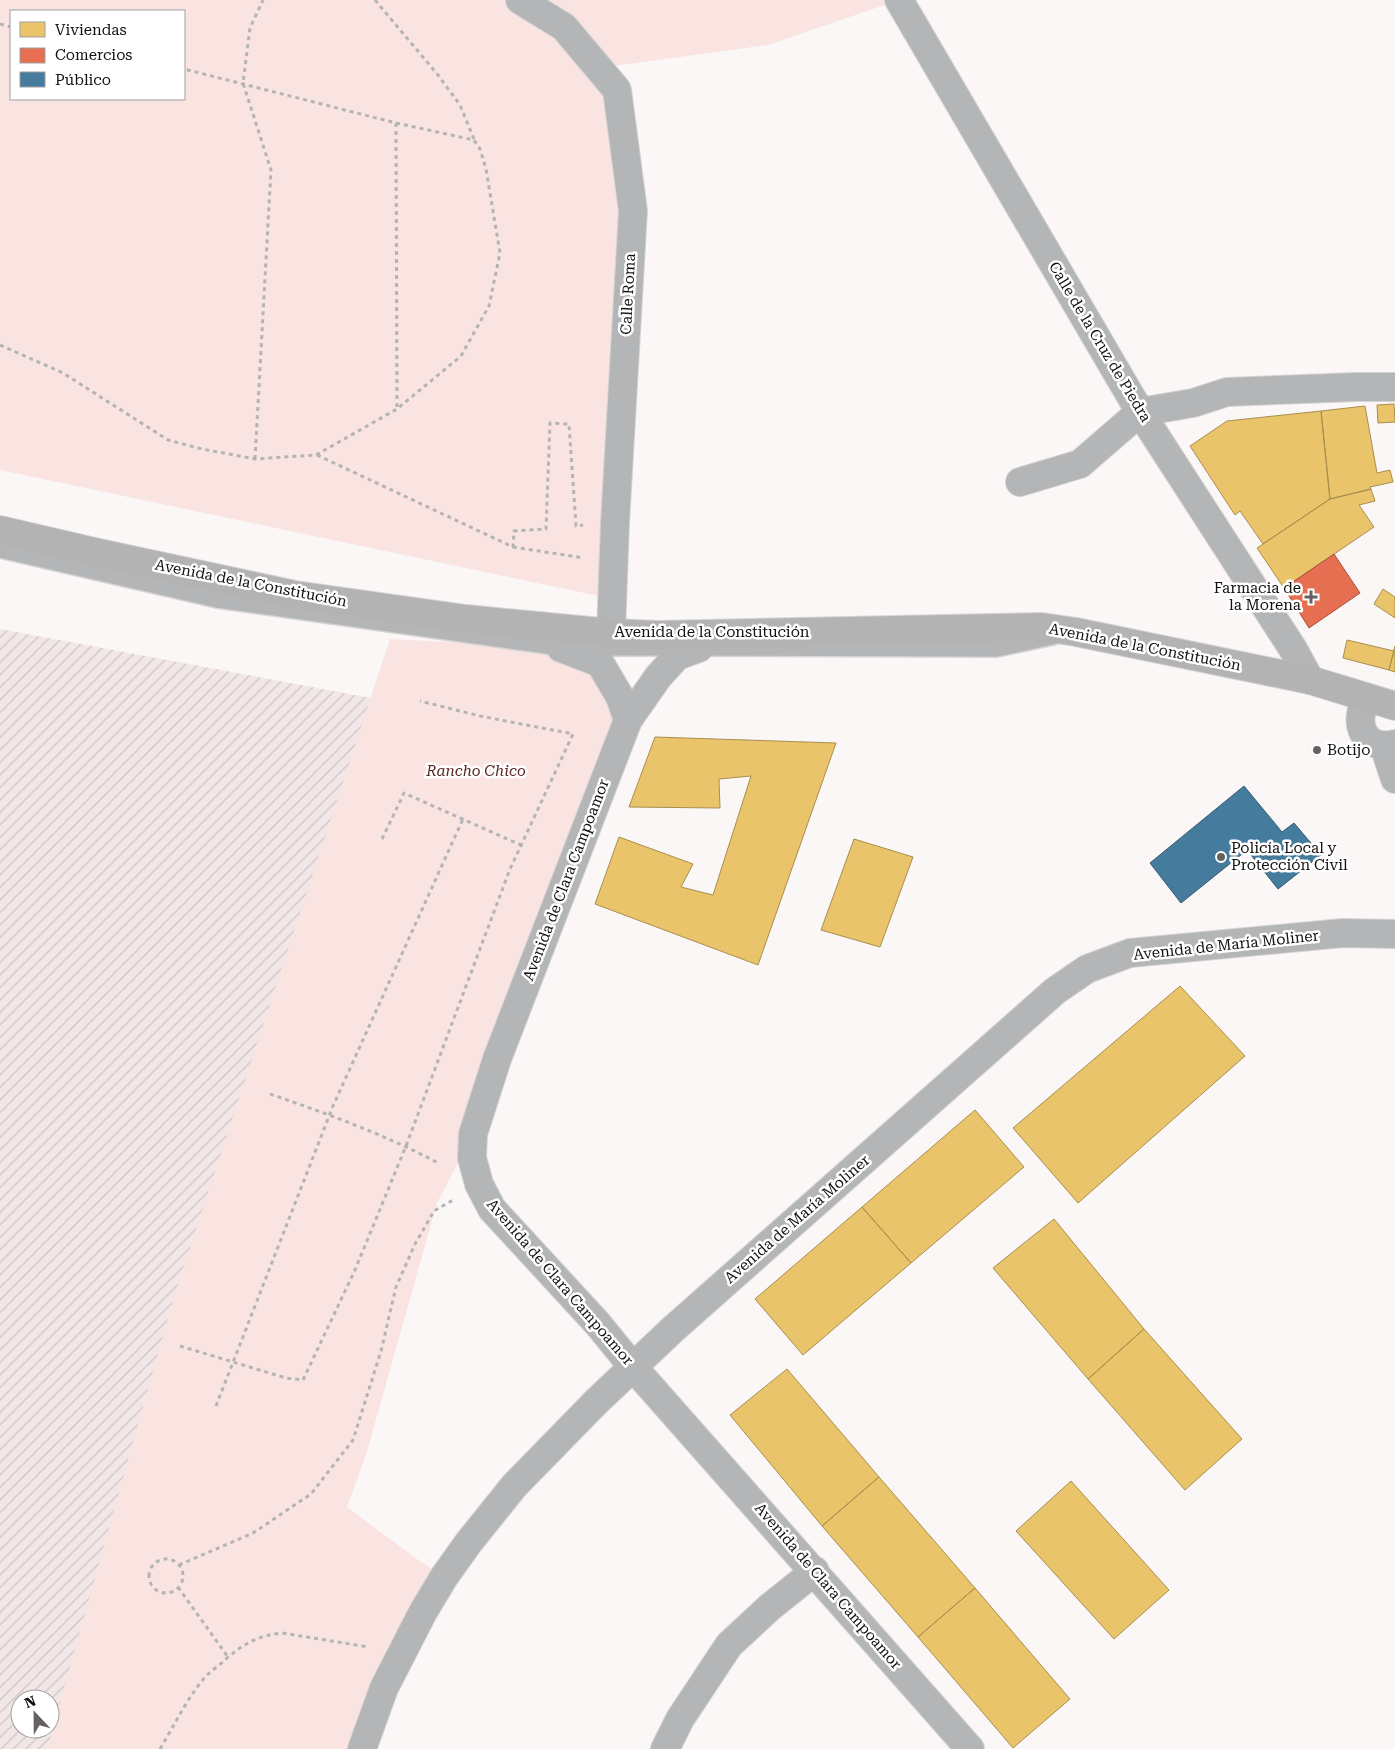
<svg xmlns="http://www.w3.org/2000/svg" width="1395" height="1749" font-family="'Roboto Serif',serif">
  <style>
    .industrial { fill: url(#industrial-furrows); fill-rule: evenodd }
    .park { fill: #f9e4e2; fill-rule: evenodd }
    .homes { fill: #e9c46a; stroke: #a88e4f }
    .shops { fill: #e76f51; stroke: #a7523d }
    .public { fill: #457b9d; stroke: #365b72 }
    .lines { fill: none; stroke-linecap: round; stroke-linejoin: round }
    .lane-casing { stroke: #d5d3d3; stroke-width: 18 }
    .street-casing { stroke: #d5d3d3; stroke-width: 30 }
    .secondary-casing { stroke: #d5d3d3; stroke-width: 30 }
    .path { stroke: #b5b4b5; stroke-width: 3; stroke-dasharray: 4 4; stroke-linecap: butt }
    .lane { stroke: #b4b5b6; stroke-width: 15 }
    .street { stroke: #b4b5b6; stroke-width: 28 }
    .secondary { stroke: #b4b3b4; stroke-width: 28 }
    .poi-dot { fill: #646160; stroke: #fff; stroke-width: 2 }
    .labels { text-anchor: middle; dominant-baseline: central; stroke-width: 5; stroke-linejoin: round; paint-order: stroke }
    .street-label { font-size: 15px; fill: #12100f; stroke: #fff }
    .poi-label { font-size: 15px; fill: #12100f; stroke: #fff; text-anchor: start }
    .park-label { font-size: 15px; font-style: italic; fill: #592825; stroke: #fff }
  </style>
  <defs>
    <pattern id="industrial-furrows" width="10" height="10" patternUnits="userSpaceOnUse" patternTransform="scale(1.25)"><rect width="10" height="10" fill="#f1e7e6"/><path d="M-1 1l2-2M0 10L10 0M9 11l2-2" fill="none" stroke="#cec5c4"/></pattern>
  </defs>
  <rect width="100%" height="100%" fill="#fbf7f7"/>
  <!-- industrial -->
  <path class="industrial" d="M0,629l371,69 -321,1051h-50zM20,1699h30v30h-30z"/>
  <!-- park -->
  <path class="park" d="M0,0h899l-131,45 -169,23 34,143 -20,388 -613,-129zM11,11h173v88h-173z
    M390,639l171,9 39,15 28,57 -155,414 -36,69 -71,252 -19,52 70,52 27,18 -82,172h-315l127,-453z"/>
  <!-- homes -->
  <path class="homes" d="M1394,404l1,18 -17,1 -1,-18z
    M1365,406l12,67 13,-3 3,12 -23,5 1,2 -41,10 -9,-88z
    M1321,411l9,88 -67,45 -23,-33 -5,4 -45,-69 37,-25z
    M1371,489l4,12 -16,4 15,22 -90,61 -27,-40 73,-49z
    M1383,589l12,8v21l-21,-14z
    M1347,640l47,11 -5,19 -46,-12z
    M1395,646v26l-6,-2z
    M655,737l181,6 -78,222 -163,-61 24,-67 74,27 -12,23 32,8 38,-119 -32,3 1,29 -91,-1z
    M854,839l59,18 -33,90 -59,-17z
    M1180,986l65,70 -167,147 -65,-75z
    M975,1110l49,57 -113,96 -49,-56z
    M862,1207l49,56 -108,92 -48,-56z
    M1054,1219l90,110 -56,50 -95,-111z
    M1144,1329l98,110 -57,51 -97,-111z
    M787,1369l92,108 -57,49 -92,-111z
    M879,1477l96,111 -57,49 -96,-111z
    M1071,1481l98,109 -55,49 -98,-108z
    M975,1588l95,111 -57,49 -95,-111z"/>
  <!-- shops -->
  <path class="shops" d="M1334,554l26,39 -51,35 -25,-40z"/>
  <!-- public -->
  <path class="public" d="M1244,786l38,46 12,-9 27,32 -43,34 -31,-39 -66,53 -31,-40z"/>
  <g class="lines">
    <!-- lane casing -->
    <g class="lane-casing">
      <path id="lane" d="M0,550l217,50 344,48h104
        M693,648l304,1 56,-12"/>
    </g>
    <!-- street casing -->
    <g class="street-casing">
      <path id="street" d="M520,0l44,27 53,63 16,121 -18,312 -4,110
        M899,0l241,412 153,237 17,31
        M1020,482l60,-18 60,-52 53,-9 34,-11 129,-5h39
        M561,648l39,15 20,34 8,23
        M699,648l-22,8 -19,21 -30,43 -131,339 -24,75 -1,24 7,26 13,25 105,114 36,44 337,382
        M1368,698c-17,23 -4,54 27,46
        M1384,746l11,33
        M362,1749l22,-61 39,-76 21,-35 25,-35 45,-56 82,-84 76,-72 383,-339 32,-22 43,-16 213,-20 52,1
        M665,1749l15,-30 49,-74 41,-38 45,-36"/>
    </g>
    <!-- secondary casing -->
    <g class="secondary-casing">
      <path id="secondary" d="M0,530l99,23 196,42 171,24 145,14 47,2 384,-8 34,5 234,48 85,26"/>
    </g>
    <!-- path -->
    <path class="path" d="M375,0l63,75 22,30 14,34
      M0,24l11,3
      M396,123l1,286
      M0,345l63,28 105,67 34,9 53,10 61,-4 81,-46 64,-53 28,-50 11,-53 -14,-84 -6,-20 -6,-9 -78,-17 -212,-54
      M317,455l196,92 1,-16 32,-2 4,-106 19,1 7,102 7,-1
      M255,459l16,-289 -28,-87 7,-55 13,-28
      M513,547l71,11
      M382,839l22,-46 117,52
      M270,1094c58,20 116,41 170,70
      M180,1346l106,32 17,2 52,-110 51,-124 104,-277 63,-135 -93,-18 -60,-15
      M216,1406l117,-300 130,-287
      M149 1576a17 17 0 1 1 34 0a17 17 0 1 1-34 0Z
      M179,1565l74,-32 58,-39 42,-54 28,-89 15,-64 19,-43 19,-33 19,-11
      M178,1587l50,70
      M160,1749c15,-25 27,-51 46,-73 6,-6 14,-11 20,-17 17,-15 33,-24 56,-26l87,14"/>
    <!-- lane -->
    <use href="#lane" class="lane"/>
    <!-- street -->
    <use href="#street" class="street"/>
    <!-- secondary -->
    <use href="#secondary" class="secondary"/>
  </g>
  <!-- markers -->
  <g class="poi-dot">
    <path d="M1308.5 589.5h5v5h5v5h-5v5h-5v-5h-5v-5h5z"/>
    <circle cx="1317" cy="750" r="5"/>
    <circle cx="1221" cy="857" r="5"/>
  </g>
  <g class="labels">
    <!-- street labels -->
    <g class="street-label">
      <text transform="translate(628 294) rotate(-87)">Calle Roma</text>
      <text transform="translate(1100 342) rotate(59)">Calle de la Cruz de Piedra</text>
      <text transform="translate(251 583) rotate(11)">Avenida de la Constitución</text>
      <text x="712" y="632">Avenida de la Constitución</text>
      <text transform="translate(1145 647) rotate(11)">Avenida de la Constitución</text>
      <text transform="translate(566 880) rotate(-69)">Avenida de Clara Campoamor</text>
      <text transform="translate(1226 945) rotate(-6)">Avenida de María Moliner</text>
      <text transform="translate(797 1219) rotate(-41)">Avenida de María Moliner</text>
      <text transform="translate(560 1282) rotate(49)">Avenida de Clara Campoamor</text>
      <text transform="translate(828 1586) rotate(49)">Avenida de Clara Campoamor</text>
    </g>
    <!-- poi labels -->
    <g class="poi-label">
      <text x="1301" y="588" text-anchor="end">Farmacia de<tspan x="1301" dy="17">la Morena</tspan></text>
      <text x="1327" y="750">Botijo</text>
      <text x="1231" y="848">Policía Local y<tspan x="1231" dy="17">Protección Civil</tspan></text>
    </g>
    <!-- park labels -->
    <g class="park-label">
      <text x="476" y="771">Rancho Chico</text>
    </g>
  </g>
  <!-- legend -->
  <rect x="10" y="10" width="175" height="90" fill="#ffffff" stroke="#a09f9f"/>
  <rect x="20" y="22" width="25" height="15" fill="#e9c46a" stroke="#a09f9f"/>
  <text x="55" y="35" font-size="15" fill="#12100f">Viviendas</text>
  <rect x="20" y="48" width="25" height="15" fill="#e76f51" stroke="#a09f9f"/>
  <text x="55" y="60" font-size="15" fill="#12100f">Comercios</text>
  <rect x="20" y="72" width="25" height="15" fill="#457b9d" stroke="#a09f9f"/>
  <text x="55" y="85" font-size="15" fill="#12100f">Público</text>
  <!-- north arrow -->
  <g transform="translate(35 1714) rotate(338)"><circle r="24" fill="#ffffff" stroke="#a09f9f"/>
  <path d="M0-4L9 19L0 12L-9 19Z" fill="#646160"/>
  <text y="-8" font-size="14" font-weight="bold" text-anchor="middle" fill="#12100f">N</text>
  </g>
</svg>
